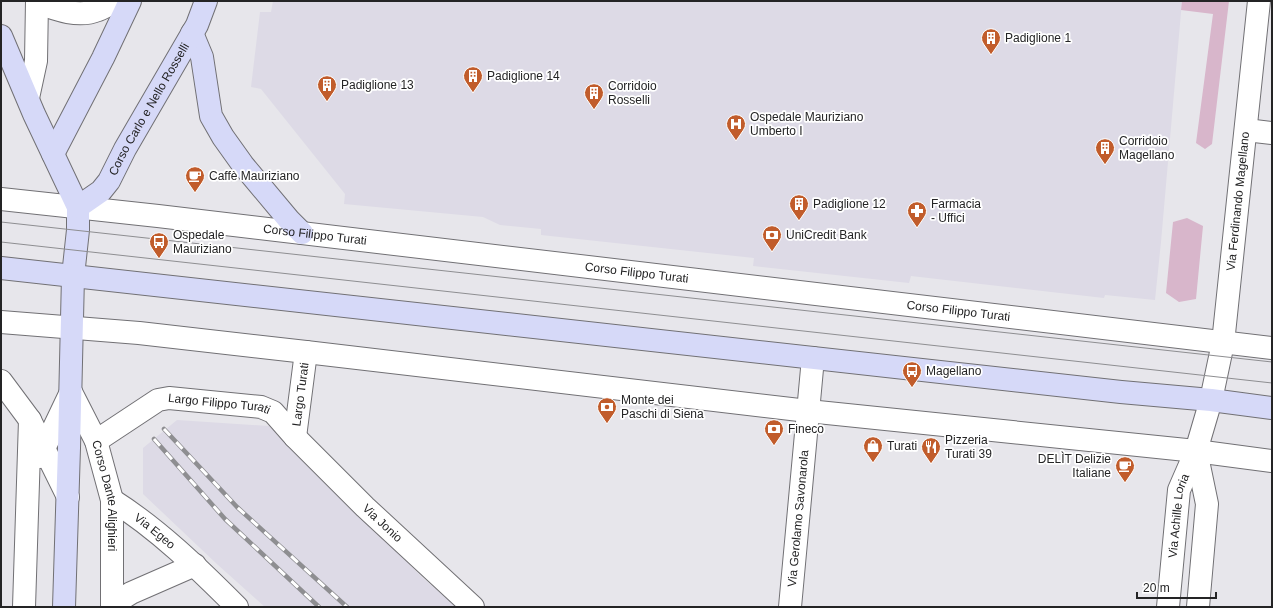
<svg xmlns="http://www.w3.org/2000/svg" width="1273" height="608" font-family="Arial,sans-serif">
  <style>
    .built { fill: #dddae6 }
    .green { fill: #d8b6cb }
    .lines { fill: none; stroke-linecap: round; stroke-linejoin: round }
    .street-casing { stroke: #717074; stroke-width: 24 }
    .secondary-casing { stroke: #717074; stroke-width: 24 }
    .street { stroke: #fff; stroke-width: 22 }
    .secondary { stroke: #d6d9f8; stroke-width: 22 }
    .tram { stroke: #8e8e91; stroke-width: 1 }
    .rail-casing { stroke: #8e8e91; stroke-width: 4.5 }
    .rail { stroke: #fff; stroke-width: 3; stroke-dasharray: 9; stroke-linecap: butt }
    .labels { text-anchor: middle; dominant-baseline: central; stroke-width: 3.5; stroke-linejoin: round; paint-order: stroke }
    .poi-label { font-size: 12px; fill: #242425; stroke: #fff; text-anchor: start }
    .street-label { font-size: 12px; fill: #242425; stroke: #fff }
  </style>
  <rect width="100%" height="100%" fill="#e7e6eb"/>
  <!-- built -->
  <path class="built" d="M273,1h909l-21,241 -6,58 -50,-5 -1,3 -193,-22 -2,7 -156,-17 1,-8 -213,-23v-6l-41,-4 -17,-8 -139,-13 1,-10 -84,-105 -10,-2 9,-75h11z
    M177,420l92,6 155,153 33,28h-192l-47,-42 -75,-71v-46z"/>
  <!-- green -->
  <path class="green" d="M1182,1h47l-17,143 -7,5 -9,-6 17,-129 -32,-4z
    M1187,218l16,8 -7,73 -17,3 -13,-9 7,-71z"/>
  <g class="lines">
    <!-- street casing -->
    <g class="street-casing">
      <g id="street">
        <path d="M38,3c19,7 41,15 60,7 6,-2 12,-6 17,-9"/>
        <path d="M28,98l8,-37 1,-60"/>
        <path d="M1246,130l26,3"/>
        <path id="s1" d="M1,199l157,17 1114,132"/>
        <path d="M1,322l138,11 167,19 502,59 388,40 76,10"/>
        <path d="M1,381l29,39 38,77"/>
        <path id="s2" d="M71,392l25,49 16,59v107"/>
        <path id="s3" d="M295,437l11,-85"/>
        <path id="s4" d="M96,441l62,-41 11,-2 92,9 12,5 22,25 70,70 108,100"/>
        <path d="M1196,451l11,53 -9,103"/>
        <path d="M40,457l31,-65"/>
        <path id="s5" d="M112,500c46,29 86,68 125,107"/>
        <path d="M112,605l19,-12 64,-28"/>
        <path d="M24,607l6,-187"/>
        <path id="s6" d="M790,607l23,-249"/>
        <path id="s7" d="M1168,607l11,-117 17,-39 15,-51 12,-57 36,-342"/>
      </g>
    </g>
    <!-- secondary casing -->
    <g class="secondary-casing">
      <g id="secondary">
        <path d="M192,33l10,24 9,59 12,21 20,28 46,55 13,13"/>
        <path d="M1,36l33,78 44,93v23l-5,46 -4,172 -5,159"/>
        <path d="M53,154l50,-96 27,-57"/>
        <path id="s8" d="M78,207l23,-16 8,-10 16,-32 72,-124 9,-24"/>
        <path d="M1,268l1120,124 90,8 61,8"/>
      </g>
    </g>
    <!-- street -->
    <use href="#street" class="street"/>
    <!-- secondary -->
    <use href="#secondary" class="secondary"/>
    <!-- tram -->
    <path class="tram" d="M1,222l1271,140
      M1,242l1271,141"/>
    <!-- rail casing -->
    <g class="rail-casing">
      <path id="rail" d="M164,429l73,78 110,100
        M154,439l71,80 94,88"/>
    </g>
    <!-- rail -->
    <use href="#rail" class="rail"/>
  </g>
  <!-- icons -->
  <defs>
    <g id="building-pin" transform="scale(1)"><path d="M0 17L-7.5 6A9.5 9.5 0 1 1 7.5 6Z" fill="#c15c2b" stroke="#fff"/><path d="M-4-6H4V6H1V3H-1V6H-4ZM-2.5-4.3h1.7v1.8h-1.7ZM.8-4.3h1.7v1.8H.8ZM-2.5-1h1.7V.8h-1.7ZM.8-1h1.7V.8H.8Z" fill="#fff"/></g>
    <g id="hospital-pin" transform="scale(1)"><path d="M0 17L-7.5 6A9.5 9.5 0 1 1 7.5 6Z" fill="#c15c2b" stroke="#fff"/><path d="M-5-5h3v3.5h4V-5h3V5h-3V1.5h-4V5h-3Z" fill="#fff"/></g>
    <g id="cafe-pin" transform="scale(1)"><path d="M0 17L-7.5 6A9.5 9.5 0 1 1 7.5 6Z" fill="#c15c2b" stroke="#fff"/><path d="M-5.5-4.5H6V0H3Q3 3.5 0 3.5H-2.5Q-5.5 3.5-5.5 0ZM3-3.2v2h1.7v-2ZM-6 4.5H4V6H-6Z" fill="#fff"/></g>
    <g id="pharmacy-pin" transform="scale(1)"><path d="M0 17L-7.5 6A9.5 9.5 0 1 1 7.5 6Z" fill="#c15c2b" stroke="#fff"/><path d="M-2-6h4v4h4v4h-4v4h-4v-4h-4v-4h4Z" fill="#fff"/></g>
    <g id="bank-pin" transform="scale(1)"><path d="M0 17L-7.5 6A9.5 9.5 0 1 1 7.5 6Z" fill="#c15c2b" stroke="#fff"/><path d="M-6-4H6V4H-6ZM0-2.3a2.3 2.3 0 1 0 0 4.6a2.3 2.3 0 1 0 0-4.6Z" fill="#fff"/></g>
    <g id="bus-pin" transform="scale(1)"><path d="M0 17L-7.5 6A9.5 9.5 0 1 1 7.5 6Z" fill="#c15c2b" stroke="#fff"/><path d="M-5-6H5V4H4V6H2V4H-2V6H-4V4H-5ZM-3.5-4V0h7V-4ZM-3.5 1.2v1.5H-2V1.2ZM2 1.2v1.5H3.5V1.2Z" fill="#fff"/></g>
    <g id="shop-pin" transform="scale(1)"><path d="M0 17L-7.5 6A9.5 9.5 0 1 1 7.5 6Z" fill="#c15c2b" stroke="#fff"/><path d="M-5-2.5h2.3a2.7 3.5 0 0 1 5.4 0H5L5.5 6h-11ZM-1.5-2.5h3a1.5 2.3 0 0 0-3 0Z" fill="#fff"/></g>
    <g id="restaurant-pin" transform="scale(1)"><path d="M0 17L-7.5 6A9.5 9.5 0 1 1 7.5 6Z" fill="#c15c2b" stroke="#fff"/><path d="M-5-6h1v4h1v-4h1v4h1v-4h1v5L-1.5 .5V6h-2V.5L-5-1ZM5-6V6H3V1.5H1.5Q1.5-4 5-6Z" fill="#fff"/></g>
  </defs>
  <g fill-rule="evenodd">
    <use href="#building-pin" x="991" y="38"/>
    <use href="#building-pin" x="473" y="76"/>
    <use href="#building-pin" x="327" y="85"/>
    <use href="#building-pin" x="594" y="93"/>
    <use href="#hospital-pin" x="736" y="124"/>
    <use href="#building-pin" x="1105" y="148"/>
    <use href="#cafe-pin" x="195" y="176"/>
    <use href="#building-pin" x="799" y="204"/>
    <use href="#pharmacy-pin" x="917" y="211"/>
    <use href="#bank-pin" x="772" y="235"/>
    <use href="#bus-pin" x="159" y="242"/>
    <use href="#bus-pin" x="912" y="371"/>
    <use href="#bank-pin" x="607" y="407"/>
    <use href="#bank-pin" x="774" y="429"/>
    <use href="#shop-pin" x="873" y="446"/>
    <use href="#restaurant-pin" x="931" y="447"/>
    <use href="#cafe-pin" x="1125" y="466"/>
  </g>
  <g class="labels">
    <!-- poi labels -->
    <g class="poi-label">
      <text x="1005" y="38">Padiglione 1</text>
      <text x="487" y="76">Padiglione 14</text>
      <text x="341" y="85">Padiglione 13</text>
      <text x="608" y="86">Corridoio<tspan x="608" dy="14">Rosselli</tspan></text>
      <text x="750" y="117">Ospedale Mauriziano<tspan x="750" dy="14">Umberto I</tspan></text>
      <text x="1119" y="141">Corridoio<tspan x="1119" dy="14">Magellano</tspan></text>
      <text x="209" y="176">Caffè Mauriziano</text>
      <text x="813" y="204">Padiglione 12</text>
      <text x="931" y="204">Farmacia<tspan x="931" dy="14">- Uffici</tspan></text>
      <text x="173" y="235">Ospedale<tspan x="173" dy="14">Mauriziano</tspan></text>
      <text x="786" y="235">UniCredit Bank</text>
      <text x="926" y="371">Magellano</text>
      <text x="621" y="400">Monte dei<tspan x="621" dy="14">Paschi di Siena</tspan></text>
      <text x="788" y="429">Fineco</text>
      <text x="945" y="440">Pizzeria<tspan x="945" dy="14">Turati 39</tspan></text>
      <text x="887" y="446">Turati</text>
      <text x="1111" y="459" text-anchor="end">DELÌT Delizie<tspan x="1111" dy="14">Italiane</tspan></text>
    </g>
    <!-- street labels -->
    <g class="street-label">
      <text stroke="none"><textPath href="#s8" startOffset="123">Corso Carlo e Nello Rosselli</textPath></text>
      <text stroke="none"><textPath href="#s7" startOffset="414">Via Ferdinando Magellano</textPath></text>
      <text stroke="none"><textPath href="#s1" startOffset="316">Corso Filippo Turati</textPath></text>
      <text stroke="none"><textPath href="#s1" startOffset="640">Corso Filippo Turati</textPath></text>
      <text stroke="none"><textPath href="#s1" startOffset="964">Corso Filippo Turati</textPath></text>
      <text stroke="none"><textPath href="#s3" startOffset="43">Largo Turati</textPath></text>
      <text stroke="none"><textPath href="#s4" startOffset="136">Largo Filippo Turati</textPath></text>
      <text stroke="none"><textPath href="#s2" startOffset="111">Corso Dante Alighieri</textPath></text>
      <text stroke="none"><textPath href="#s7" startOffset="92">Via Achille Loria</textPath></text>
      <text stroke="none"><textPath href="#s6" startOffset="89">Via Gerolamo Savonarola</textPath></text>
      <text stroke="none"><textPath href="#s4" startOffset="347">Via Jonio</textPath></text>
      <text stroke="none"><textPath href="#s5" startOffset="53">Via Egeo</textPath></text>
    </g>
  </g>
  <!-- border -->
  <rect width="1273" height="608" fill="none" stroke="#242425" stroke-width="4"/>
  <!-- scale -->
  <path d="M1137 592v6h79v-6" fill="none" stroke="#242425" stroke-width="2"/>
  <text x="1143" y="592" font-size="12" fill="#242425" stroke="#ffffff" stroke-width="3" paint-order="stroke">20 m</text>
</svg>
